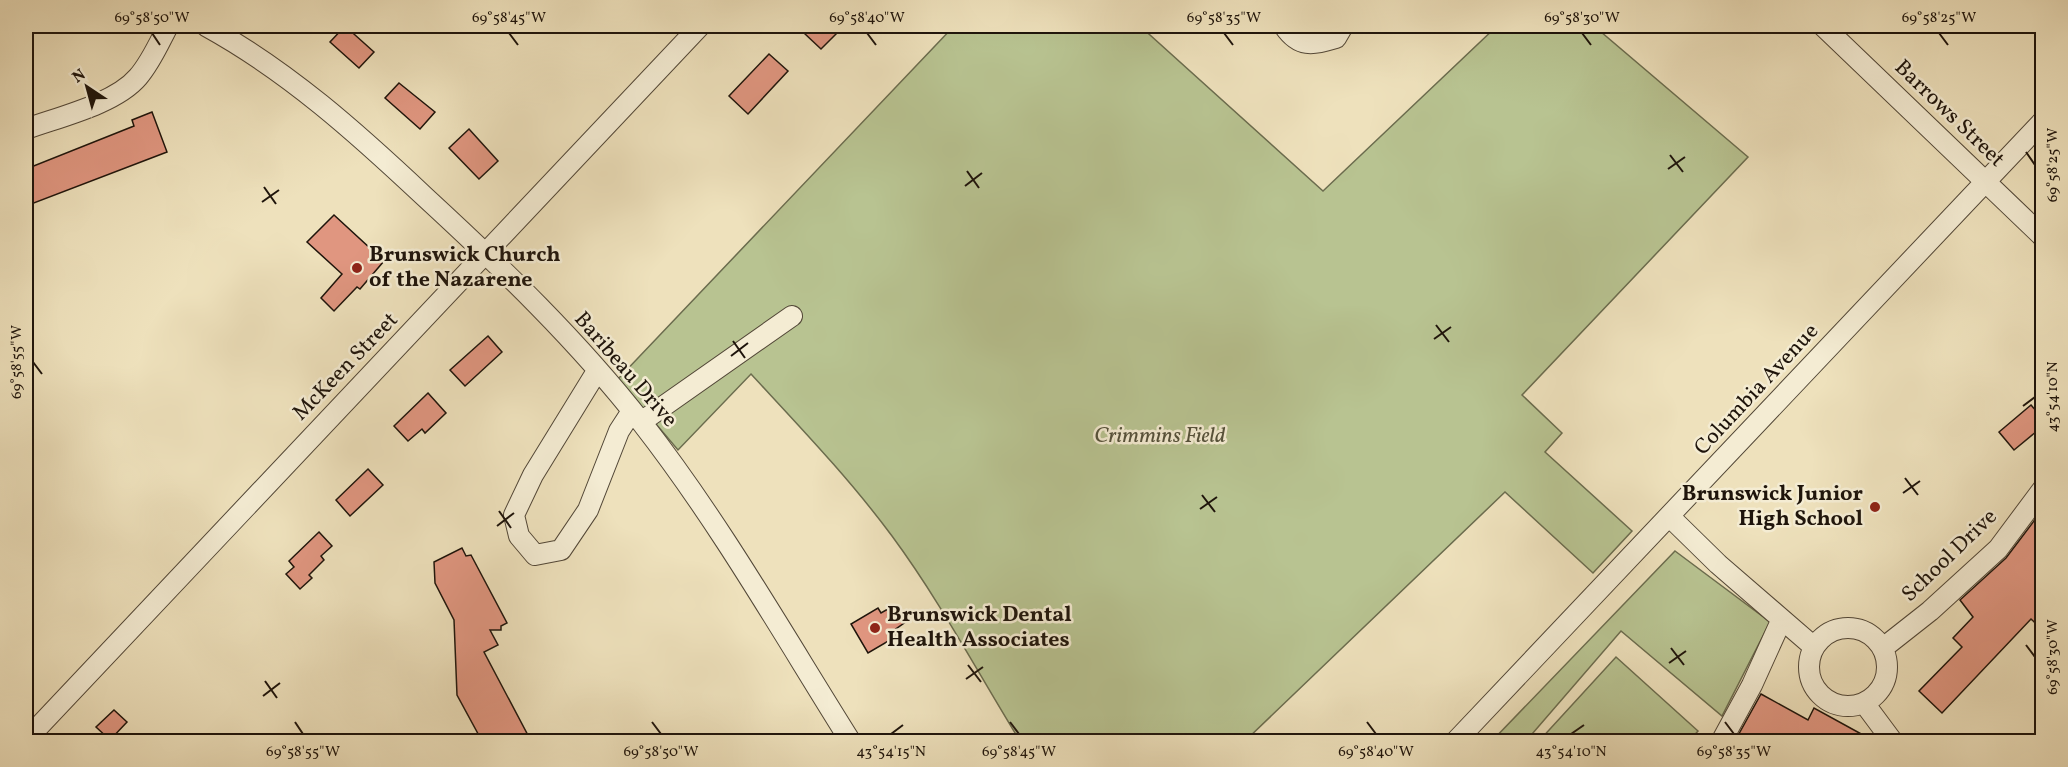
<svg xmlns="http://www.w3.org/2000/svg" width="2068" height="767" font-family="Vollkorn,serif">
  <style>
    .green { fill: #b8c391; stroke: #6b6c4e; stroke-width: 1.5 }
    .building { fill: #e09680; stroke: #1e140b; stroke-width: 1.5 }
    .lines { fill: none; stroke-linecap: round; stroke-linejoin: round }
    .minor-casing { stroke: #524737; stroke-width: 22 }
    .minor { stroke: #f4ecd3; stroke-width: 20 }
    .ticks { fill: none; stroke: #1e140b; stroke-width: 2 }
    .poi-dot { fill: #8f2418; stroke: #f4ecd3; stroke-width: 2 }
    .labels { text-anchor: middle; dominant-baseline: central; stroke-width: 5; stroke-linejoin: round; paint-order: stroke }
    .street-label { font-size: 22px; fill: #1e140b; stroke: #f4ecd3 }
    .poi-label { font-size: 22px; font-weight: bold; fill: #1e140b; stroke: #f4ecd3; text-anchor: start }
    .park-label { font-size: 22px; font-style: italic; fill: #54513a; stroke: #f4ecd3 }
    .neatline { fill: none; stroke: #1e140b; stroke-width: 2 }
    .ticks-label { font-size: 15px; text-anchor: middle; fill: #1e140b }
  </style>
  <rect width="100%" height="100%" fill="#eee1bc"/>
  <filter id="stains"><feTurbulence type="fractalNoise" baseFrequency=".00333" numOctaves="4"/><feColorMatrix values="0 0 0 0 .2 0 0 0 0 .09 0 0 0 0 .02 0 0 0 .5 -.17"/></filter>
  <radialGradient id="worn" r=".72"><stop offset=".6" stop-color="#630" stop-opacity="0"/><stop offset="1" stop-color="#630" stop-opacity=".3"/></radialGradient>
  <!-- green -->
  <path class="green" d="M954,26h186l183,165 174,-165h97l154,131 -226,238 40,38 -17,19 87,79 -39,42 -88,-81 -260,249h-225c-42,-68 -80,-140 -128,-205 -43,-58 -93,-110 -141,-162l-73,76 -60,-71z
    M1675,551l95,71 -48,94 -101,-85 -95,110 -35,1z
    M1616,657l82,74 -9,10h-150z"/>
  <!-- building -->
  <path class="building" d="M345,26l29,26 -15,16 -29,-26z
    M811,26h33l-23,23 -17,-16z
    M769,54l19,17 -40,43 -19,-18z
    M399,83l36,29 -15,17 -35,-31z
    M152,112l15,40 -141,54v-37l108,-43 -2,-6z
    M469,129l29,32 -19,18 -30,-31z
    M334,215l50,46 -24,28 -3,-2 -23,24 -13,-13 21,-24 -35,-32z
    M488,336l14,16 -37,34 -15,-16z
    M428,393l18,20 -21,20 -3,-4 -14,12 -14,-15z
    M2031,405l12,14v7l-29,24 -15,-18z
    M368,469l15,16 -33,31 -14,-16z
    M2043,509v121l-12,-11 -89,94 -23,-22 43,-44 -9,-9 20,-21 -13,-17 46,-42z
    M319,532l13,14 -11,10 3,4 -15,15 3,3 -12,11 -14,-15 8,-7 -5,-6z
    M462,548l4,8 5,-1 36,68 -6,3v4h-11l8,15 -14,7 47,89h-49l-25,-46 -3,-75 -19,-37 -1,-21z
    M895,605l12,16 -14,10 4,5 -29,17 -17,-29 27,-16 3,5z
    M1761,694l47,26 6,-12 60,33h-139z
    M114,710l13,12 -17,18 -14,-13z"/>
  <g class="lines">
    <!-- minor casing -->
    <g class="minor-casing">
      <path id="minor" d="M206,26c82,45 151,107 219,171 76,70 153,144 217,226 78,100 141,211 209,319
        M1284,26c15,22 28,19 52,12l7,-12
        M1823,26l219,210
        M26,129c33,-12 89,-25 112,-52 13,-15 21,-34 30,-51
        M597,371l-64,104 -19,40 5,21 16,19 26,-5 27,-40 31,-79 13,-20
        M641,422l151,-106
        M1670,517l48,47 96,83
        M1809 667a39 39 0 1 1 78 0a39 39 0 1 1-78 0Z
        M1883,648l47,-37 68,-62 44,-59
        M1864,703l29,39
        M26,740l674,-714
        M1455,742l587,-620
        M1721,742l31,-57 29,-64"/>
    </g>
    <!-- minor -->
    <use href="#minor" class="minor"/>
  </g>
  <!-- ticks -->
  <path class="ticks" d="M152,33l8,12M509,33l9,12M867,33l9,12M1224,33l9,12M1582,33l9,12M1939,33l9,12M2026,152l9,13M1670,155l13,17M1668,169l17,-12M967,171l12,17M965,186l17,-13M264,187l12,17M262,202l17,-12M1436,325l13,17M1434,339l17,-12M733,341l12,17M731,356l17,-13M33,362l9,12M2023,406l12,-9M1905,478l13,17M1903,493l17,-12M1202,495l13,17M1200,509l17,-12M499,511l12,17M497,526l17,-13M2026,645l9,12M1671,648l13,17M1669,663l17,-12M968,665l13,17M966,679l17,-12M265,681l12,17M263,696l17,-13M295,722l8,12M652,722l9,12M1010,722l9,12M1367,722l9,12M1725,722l9,12M891,734l12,-9M1571,734l13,-9"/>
  <!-- markers -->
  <g class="poi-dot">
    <circle cx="357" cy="268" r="6"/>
    <circle cx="1875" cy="507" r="6"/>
    <circle cx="875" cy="628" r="6"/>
  </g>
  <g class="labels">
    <!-- street labels -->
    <g class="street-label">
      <text transform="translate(1949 114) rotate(44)">Barrows Street</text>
      <text transform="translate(346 367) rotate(-46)">McKeen Street</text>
      <text transform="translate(625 370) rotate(49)">Baribeau Drive</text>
      <text transform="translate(1757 390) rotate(-47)">Columbia Avenue</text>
      <text transform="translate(1950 556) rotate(-44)">School Drive</text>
    </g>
    <!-- poi labels -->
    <g class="poi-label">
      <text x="369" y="255">Brunswick Church<tspan x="369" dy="25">of the Nazarene</tspan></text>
      <text x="1863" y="494" text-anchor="end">Brunswick Junior<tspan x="1863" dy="25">High School</tspan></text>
      <text x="887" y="615">Brunswick Dental<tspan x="887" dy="25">Health Associates</tspan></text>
    </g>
    <!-- park labels -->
    <g class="park-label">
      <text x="1160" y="436">Crimmins Field</text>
    </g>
  </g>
  <!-- margin -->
  <rect width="2068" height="767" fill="none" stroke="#eee1bc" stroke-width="66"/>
  <!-- north arrow -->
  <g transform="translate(87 87) rotate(324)" stroke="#f4ecd3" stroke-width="4.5" paint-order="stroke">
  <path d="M0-4.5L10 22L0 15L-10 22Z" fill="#1e140b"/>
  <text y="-9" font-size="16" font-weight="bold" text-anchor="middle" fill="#1e140b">N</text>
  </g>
  <rect x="33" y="33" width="2002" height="701" class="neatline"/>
  <g class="ticks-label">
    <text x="152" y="22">69°58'50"W</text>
    <text x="509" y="22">69°58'45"W</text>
    <text x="867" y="22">69°58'40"W</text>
    <text x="1224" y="22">69°58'35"W</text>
    <text x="1582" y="22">69°58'30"W</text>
    <text x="1939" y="22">69°58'25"W</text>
    <text transform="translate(2052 165) rotate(-90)" y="5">69°58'25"W</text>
    <text transform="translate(16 362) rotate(-90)" y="5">69°58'55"W</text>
    <text transform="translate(2052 397) rotate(-90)" y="5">43°54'10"N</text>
    <text transform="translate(2052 657) rotate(-90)" y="5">69°58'30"W</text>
    <text x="303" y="756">69°58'55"W</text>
    <text x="661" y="756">69°58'50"W</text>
    <text x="891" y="756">43°54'15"N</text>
    <text x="1019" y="756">69°58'45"W</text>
    <text x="1376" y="756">69°58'40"W</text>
    <text x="1571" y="756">43°54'10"N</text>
    <text x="1734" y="756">69°58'35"W</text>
  </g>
  <rect width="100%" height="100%" filter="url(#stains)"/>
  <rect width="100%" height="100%" fill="url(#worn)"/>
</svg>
